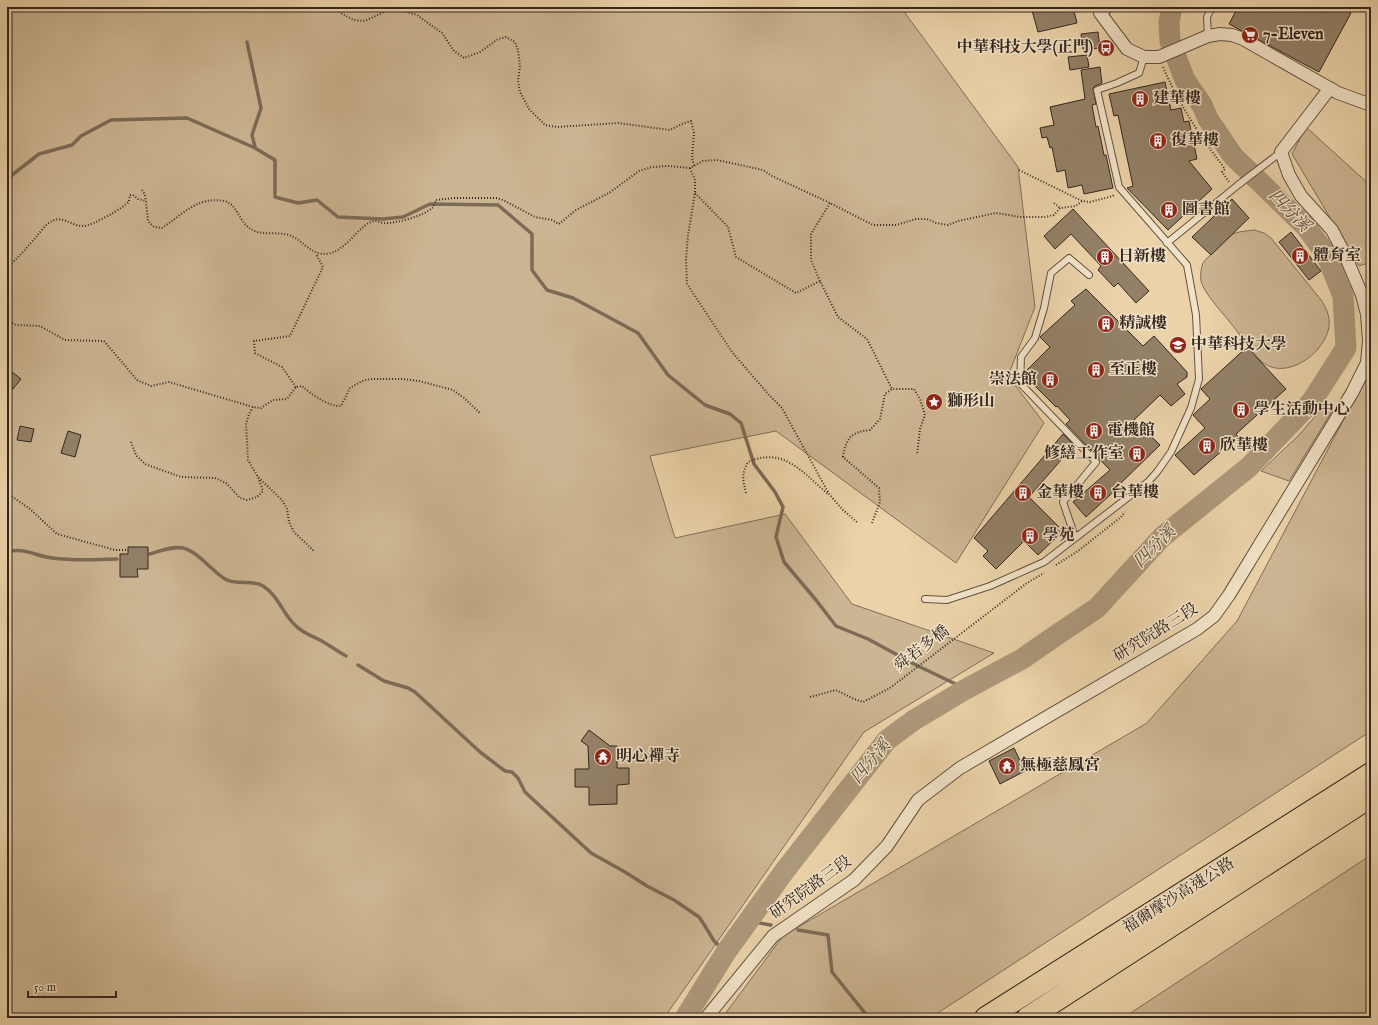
<svg xmlns="http://www.w3.org/2000/svg" width="1378" height="1025" font-family="'IM FELL English','Noto Serif TC',serif">
  <style>
    .green { fill: #ccb592; stroke: #806e59 }
    .lines { fill: none; stroke-linecap: round; stroke-linejoin: round }
    .stream { stroke: #7c6b56; stroke-width: 3.5 }
    .river { stroke: #ac987a; stroke-width: 21 }
    .building { fill: #938067; stroke: #332720 }
    .lane-casing { stroke: #615242; stroke-width: 8 }
    .street-casing { stroke: #615242; stroke-width: 14 }
    .highway-casing { stroke: #332720; stroke-width: 24 }
    .path { stroke: #332720; stroke-width: 2; stroke-dasharray: 1 2; stroke-linecap: butt }
    .lane { stroke: #f2e2c7; stroke-width: 6 }
    .street { stroke: #f2e2c7; stroke-width: 12 }
    .highway { stroke: #ebd2a9; stroke-width: 22 }
    .labels { text-anchor: middle; dominant-baseline: central; stroke-width: 3; stroke-linejoin: round; paint-order: stroke }
    .poi-label { font-size: 16px; font-weight: bold; fill: #332720; stroke: #f2e2c7; text-anchor: start }
    .street-label { font-size: 16px; fill: #332720; stroke: #f2e2c7 }
    .water-label { font-size: 17px; font-style: italic; fill: #57493b; stroke: #f2e2c7 }
  </style>
  <rect width="100%" height="100%" fill="#ebd2a9"/>
  <filter id="stains"><feTurbulence type="fractalNoise" baseFrequency=".005" numOctaves="4"/><feColorMatrix values="0 0 0 0 .2 0 0 0 0 .09 0 0 0 0 .02 0 0 0 .5 -.17"/></filter>
  <radialGradient id="worn" r=".72"><stop offset=".6" stop-color="#630" stop-opacity="0"/><stop offset="1" stop-color="#630" stop-opacity=".3"/></radialGradient>
  <!-- green -->
  <path class="green" d="M7,7h906l-8,6 113,154 17,140 -27,69 36,47 -88,140 -180,-132 -126,25 25,82 110,-24 67,90 142,49 -130,79 -200,286h-657z
    M1306,127l65,59v76l-12,4 -67,-112z
    M1254,230l10,3 7,5 50,62c10,14 11,28 2,42 -11,19 -42,37 -62,19 -11,-11 -22,-28 -32,-40 -8,-10 -25,-28 -28,-40 -1,-5 0,-13 2,-18 1,-3 26,-26 30,-29 6,-3 15,-3 21,-4z
    M1371,368v363l-441,287h-208l61,-82 364,-213 90,-102z
    M1325,405l7,6 -43,70 -28,-10 38,-36z
    M1371,855v163h-248z"/>
  <g class="lines">
    <!-- stream -->
    <path class="stream" d="M247,42l14,66 -9,27 3,12
      M7,185l5,-10 27,-21 33,-9 9,-9 30,-16 76,-2 68,30 20,12v37l23,6 19,-3 21,17 45,2 20,-2 27,-13 68,1 34,29v36l15,20 26,8 65,35 30,42 37,30 25,9 11,9 13,41 21,28 8,15 -7,30 8,25 32,38 20,26 32,13 46,25 52,25
      M7,552c16,-5 29,4 45,6 21,3 43,2 65,1
      M150,554c10,-3 22,-8 33,-6 14,3 29,23 42,31 12,7 27,0 38,7 16,10 20,29 33,40 7,7 16,10 24,14 9,5 17,11 26,16
      M358,665l26,16 24,7 7,4 65,60 25,19 7,1 6,6 7,14 66,61 34,19 22,14 27,14 25,17 6,9 9,15 12,11
      M748,921l23,4
      M798,930l30,5 4,37 37,46"/>
    <!-- river -->
    <path class="river" d="M685,1018l41,-66 60,-83 101,-129 27,-20 52,-31 56,-30 39,-27 36,-24 65,-71 87,-70 63,-66 34,-53 -3,-52 -17,-42 -20,-27 -73,-71 -25,-37 -6,-14 -17,-25 -15,-39 -1,-19 3,-15"/>
  </g>
  <!-- building -->
  <path class="building" d="M1031,7h42l4,16 -39,9z
    M1238,7h103l10,6 -32,59 -90,-48z
    M1098,32l2,16 -17,2 -2,-16z
    M1087,55l2,12 -19,3 -2,-13z
    M1100,67l2,16 -7,3 -2,2 3,16 -4,1 4,22 2,-1 6,29h2l7,33 -29,6 -2,-9 -14,3 -3,-18 -8,2 -5,-25 -2,1 -3,-11 -5,1 -2,-10 14,-3 -4,-18 35,-8 -4,-29z
    M1165,82l6,28 10,-2 3,14 5,-1 8,38 -8,2 23,28 -44,41 -41,-42 6,-2 -15,-71 -4,1 -5,-22z
    M1232,199l17,19 -38,37 -19,-18z
    M1073,209l76,82 -13,12 -18,-20 -4,4 -16,-17 3,-4 -30,-32 -16,15 -11,-13z
    M1291,232l30,39 -12,9 -30,-38z
    M1086,289l57,57 11,-10 33,36v5l-10,7 8,10 -14,12 -11,-11 -26,25 26,25 -40,39 1,1 -35,32 -13,-15 37,-32 -41,-43 -3,-3 4,-4 -13,-14 -1,1 -31,-31v-4l25,-25 -10,-10 35,-32 -4,-4z
    M1247,347l39,42 -50,45 2,3 -44,38 -19,-20 30,-27 -12,-13 17,-16 -9,-10z
    M7,368l14,11 -14,17z
    M20,426l14,3 -3,13 -14,-2z
    M68,431l13,4 -6,22 -14,-4z
    M1063,434l11,11 -45,52 34,34 -25,24 -14,-14 -28,28 -13,-13 5,-5 -14,-13z
    M128,547h20v22h-11l1,8h-18v-23h8z
    M589,730l21,16h7v22h12v16l-12,1v19l-28,1v-18h-14v-18h14l-1,-23 -7,-5z
    M1014,748l11,23 -25,13 -11,-23z"/>
  <g class="lines">
    <!-- lane casing -->
    <g class="lane-casing">
      <path id="lane" d="M1208,36l-1,-19 5,-10
        M1167,243l71,-58 43,-33
        M1075,537l-12,-35 33,-40 -76,-79 1,-26 14,-19 9,-30 7,-35 18,-15 20,17
        M925,599l22,1 43,-14 54,-24 104,-80 9,-10 14,-20 20,-44 8,-29 -3,-64 -9,-50 -68,-78 -22,-97 20,-7 22,-10 5,-16"/>
    </g>
    <!-- street casing -->
    <g class="street-casing">
      <path id="street" d="M1107,7l-7,6 27,36 17,8h15l49,-21 12,-2 12,1 11,4 95,54 33,12
        M706,1018l67,-82 81,-56 33,-34 31,-46 42,-32 237,-139 17,-13 15,-21 123,-202 15,-30 2,-23 -2,-26 -5,-19 -17,-40 -13,-25 -31,-34 -12,-21 -8,-23 49,-64"/>
    </g>
    <!-- highway casing -->
    <g class="highway-casing">
      <path id="highway" d="M986,1018l385,-244
        M1028,1018l343,-222"/>
    </g>
    <!-- path -->
    <path class="path" d="M331,7l22,13 12,1 21,-10 14,-1 17,5 25,18 12,18 10,7 16,-6 18,-13 8,-2 9,5 3,8 2,16 -2,15 2,11 9,17 16,16 12,2 61,-4 52,7 12,-6 9,-3 3,12 -2,25 2,8
      M1163,67c17,39 37,69 62,102l-3,3 7,10
      M690,168l5,12v13l-7,42 -2,25 1,24 45,68 37,43 13,13 47,86 13,15 16,14
      M1019,170l63,31
      M142,190l3,5 1,6
      M695,193l33,34 8,30 60,36 24,-12 18,36 29,22 25,50
      M1054,203l6,5
      M7,267c10,-7 21,-21 30,-31 4,-5 9,-12 15,-15 11,-6 21,6 32,5 7,0 42,-19 45,-25 0,-1 1,-6 1,-6h3l5,4 8,2 2,20 6,6 8,1c20,-13 35,-32 62,-27 12,2 15,19 24,26 11,10 28,4 41,8 13,4 21,20 37,19 21,-2 34,-32 49,-33 3,0 6,2 9,2 11,1 40,-7 48,-15 2,-1 3,-6 4,-8l18,-2h43l6,2 32,17 17,3 7,4 17,-14 33,-17 30,-22 13,-4 16,-1 22,2 13,-7 14,-1 46,10 9,6 58,27 43,22h23l20,-6h11l9,4 12,2 10,-4 38,-8 24,4h25l9,-2 6,-7 16,-2 6,-5 8,1 23,-6 2,-2
      M820,281l-9,-21v-26l19,-31
      M7,320l9,5 24,1 25,14 39,1 33,39 14,6 18,-4 84,25 8,1 12,-8 14,-1 9,-12 6,-1c9,8 27,21 39,20l9,-18 12,-7 9,-2h31l17,2 34,9 11,8 16,15
      M296,387l-14,-20 -27,-14 -1,-12 36,-5 33,-69 -7,-13
      M253,407l-4,7 -3,10 2,36 10,17 24,23 5,9 2,13 5,10 21,20
      M131,442l5,13 9,9 36,13 34,1 11,5 14,15 7,2 10,-3 6,-6 -5,-14
      M7,493l23,16 27,25 58,16h12
      M746,493c-3,-13 -5,-18 2,-31 36,-16 55,11 80,32
      M872,523l8,-21 -1,-14 -36,-31c3,-19 8,-25 27,-27l10,-11 5,-25 7,-5h22l6,10 5,16 -5,14 -3,26
      M1056,565l22,-14 43,-34 4,-5
      M810,697l26,-7 18,9 9,3 27,-14 137,-105 17,-10"/>
    <!-- lane -->
    <use href="#lane" class="lane"/>
    <!-- street -->
    <use href="#street" class="street"/>
    <!-- highway -->
    <use href="#highway" class="highway"/>
  </g>
  <!-- icons -->
  <defs>
    <g id="supermarket-disc" transform="scale(0.9)"><circle r="9.5" fill="#8f2418" stroke="#f2e2c7"/><path d="M-6-5.5h2.5l.6 2H6L4.5 2H-2.5L-4.4-4H-6ZM-1.5 3.2a1.3 1.3 0 1 0 .1 0ZM3 3.2a1.3 1.3 0 1 0 .1 0Z" fill="#fff"/></g>
    <g id="bus-disc" transform="scale(0.9)"><circle r="9.5" fill="#8f2418" stroke="#f2e2c7"/><path d="M-5-6H5V4H4V6H2V4H-2V6H-4V4H-5ZM-3.5-4V0h7V-4ZM-3.5 1.2v1.5H-2V1.2ZM2 1.2v1.5H3.5V1.2Z" fill="#fff"/></g>
    <g id="building-disc" transform="scale(0.9)"><circle r="9.5" fill="#8f2418" stroke="#f2e2c7"/><path d="M-4-6H4V6H1V3H-1V6H-4ZM-2.5-4.3h1.7v1.8h-1.7ZM.8-4.3h1.7v1.8H.8ZM-2.5-1h1.7V.8h-1.7ZM.8-1h1.7V.8H.8Z" fill="#fff"/></g>
    <g id="university-disc" transform="scale(0.9)"><circle r="9.5" fill="#8f2418" stroke="#f2e2c7"/><path d="M0-5L7-2L0 1L-7-2ZM-4 1L0 2.5L4 1V4Q0 6-4 4Z" fill="#fff"/></g>
    <g id="sight-disc" transform="scale(0.9)"><circle r="9.5" fill="#8f2418" stroke="#f2e2c7"/><path d="M0-6L1.8-2.2L6-1.7L2.9 1.2L3.7 5.4L0 3.3L-3.7 5.4L-2.9 1.2L-6-1.7L-1.8-2.2Z" fill="#fff"/></g>
    <g id="temple-disc" transform="scale(0.9)"><circle r="9.5" fill="#8f2418" stroke="#f2e2c7"/><path d="M0-6L5-2H3V0L6.5 2.5H4V6H1.5V3h-3V6H-4V2.5H-6.5L-3 0V-2H-5Z" fill="#fff"/></g>
  </defs>
  <g fill-rule="evenodd">
    <use href="#supermarket-disc" x="1250" y="35"/>
    <use href="#bus-disc" x="1106" y="48"/>
    <use href="#building-disc" x="1140" y="99"/>
    <use href="#building-disc" x="1158" y="141"/>
    <use href="#building-disc" x="1169" y="210"/>
    <use href="#building-disc" x="1300" y="256"/>
    <use href="#building-disc" x="1105" y="257"/>
    <use href="#building-disc" x="1106" y="324"/>
    <use href="#university-disc" x="1178" y="345"/>
    <use href="#building-disc" x="1096" y="370"/>
    <use href="#building-disc" x="1050" y="380"/>
    <use href="#sight-disc" x="934" y="402"/>
    <use href="#building-disc" x="1241" y="410"/>
    <use href="#building-disc" x="1094" y="431"/>
    <use href="#building-disc" x="1207" y="446"/>
    <use href="#building-disc" x="1137" y="454"/>
    <use href="#building-disc" x="1023" y="493"/>
    <use href="#building-disc" x="1098" y="493"/>
    <use href="#building-disc" x="1030" y="536"/>
    <use href="#temple-disc" x="603" y="757"/>
    <use href="#temple-disc" x="1007" y="766"/>
  </g>
  <g class="labels">
    <!-- poi labels -->
    <g class="poi-label">
      <text x="1263" y="35">7-Eleven</text>
      <text x="1093" y="48" text-anchor="end">中華科技大學(正門)</text>
      <text x="1153" y="99">建華樓</text>
      <text x="1171" y="141">復華樓</text>
      <text x="1182" y="210">圖書館</text>
      <text x="1313" y="256">體育室</text>
      <text x="1118" y="257">日新樓</text>
      <text x="1119" y="324">精誠樓</text>
      <text x="1191" y="345">中華科技大學</text>
      <text x="1109" y="370">至正樓</text>
      <text x="1037" y="380" text-anchor="end">崇法館</text>
      <text x="947" y="402">獅形山</text>
      <text x="1254" y="410">學生活動中心</text>
      <text x="1107" y="431">電機館</text>
      <text x="1220" y="446">欣華樓</text>
      <text x="1124" y="454" text-anchor="end">修繕工作室</text>
      <text x="1036" y="493">金華樓</text>
      <text x="1111" y="493">台華樓</text>
      <text x="1043" y="536">學苑</text>
      <text x="616" y="757">明心禪寺</text>
      <text x="1020" y="766">無極慈鳳宮</text>
    </g>
    <!-- street labels -->
    <g class="street-label">
      <text transform="translate(1156 633) rotate(-32)">研究院路三段</text>
      <text transform="translate(922 649) rotate(-37)">舜若多橋</text>
      <text transform="translate(811 888) rotate(-36)">研究院路三段</text>
      <text transform="translate(1179 896) rotate(-32)">福爾摩沙高速公路</text>
    </g>
    <!-- water labels -->
    <g class="water-label">
      <text transform="translate(1289 211) rotate(46)">四分溪</text>
      <text transform="translate(1155 547) rotate(-45)">四分溪</text>
      <text transform="translate(871 762) rotate(-50)">四分溪</text>
    </g>
  </g>
  <!-- margin -->
  <rect width="1378" height="1025" fill="none" stroke="#ebd2a9" stroke-width="24"/>
  <rect x="8" y="8" width="1362" height="1009" fill="none" stroke="#332720" stroke-width="2"/>
  <rect x="12" y="12" width="1354" height="1001" fill="none" stroke="#332720"/>
  <!-- scale -->
  <path d="M28 991v6h88v-6" fill="none" stroke="#332720" stroke-width="2"/>
  <text x="34" y="991" font-size="12" fill="#332720" stroke="#f2e2c7" stroke-width="3" paint-order="stroke">50 m</text>
  <rect width="100%" height="100%" filter="url(#stains)"/>
  <rect width="100%" height="100%" fill="url(#worn)"/>
</svg>
